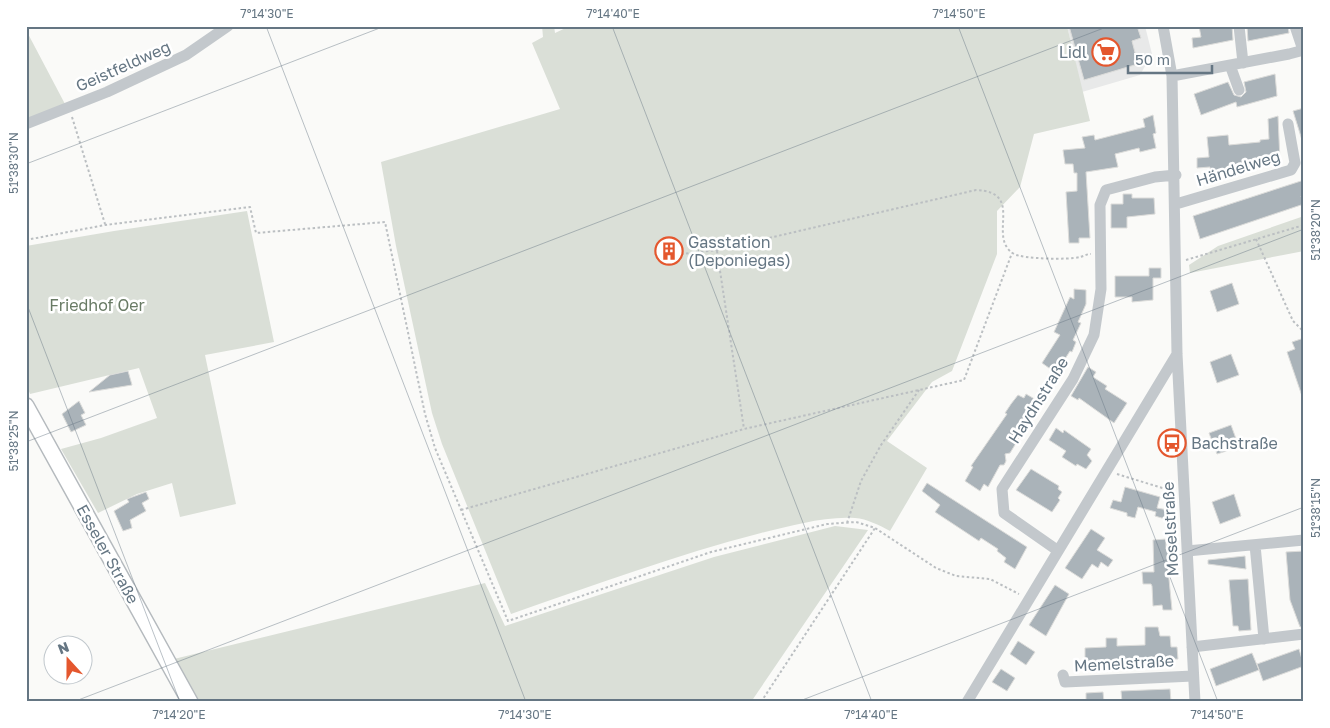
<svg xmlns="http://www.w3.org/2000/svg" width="1330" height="728" font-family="'Golos Text',sans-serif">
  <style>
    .built { fill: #e8e9e9 }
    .green { fill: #dadfd7 }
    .building { fill: #aab3b9; stroke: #dcdcda }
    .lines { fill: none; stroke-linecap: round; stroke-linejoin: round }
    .major-casing { stroke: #b5babe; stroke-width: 18 }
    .path { stroke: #bbbfc2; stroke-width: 2; stroke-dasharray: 2.5 2.5; stroke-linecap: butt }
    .minor { stroke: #c3c8cc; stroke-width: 11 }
    .major { stroke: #fff; stroke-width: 15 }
    .ticks { fill: none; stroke: #657683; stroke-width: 1; stroke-opacity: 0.45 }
    .labels { text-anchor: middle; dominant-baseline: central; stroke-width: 5; stroke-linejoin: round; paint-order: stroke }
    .poi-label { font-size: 16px; fill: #657683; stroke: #fff; text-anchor: start }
    .street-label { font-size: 16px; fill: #657683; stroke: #fff }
    .park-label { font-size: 16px; fill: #687a64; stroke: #fff }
    .neatline { fill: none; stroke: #657683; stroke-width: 2 }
    .ticks-label { font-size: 12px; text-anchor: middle; fill: #657683 }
  </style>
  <rect width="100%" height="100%" fill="#fafaf8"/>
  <!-- built -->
  <path class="built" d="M1067,26h78l7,28 -12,21 -58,17z"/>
  <!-- green -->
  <path class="green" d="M542,26h12l1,7 15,-7h497l23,95 -56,13 -14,53 -23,24v43l-45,117 -20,11 -45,59 40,27 -37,63c-11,-6 -23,-12 -35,-13 -31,-2 -64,8 -94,15 -85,22 -167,52 -250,81l-69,-170 -10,-31 -36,-167 -15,-84 179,-53 -28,-66 11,-6z
    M26,30l39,74 -39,16z
    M247,211l27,131 -69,13 31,149 -56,13 -8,-34 -35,11 -39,19 -37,-64 40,-11 56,-20 -18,-50 -109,26 -4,-10v-138l88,-15z
    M1304,216v35l-114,22 -1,-8 29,-19z
    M835,526l33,4 -117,172h-553l-24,-43 311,-76 20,43 209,-69z"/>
  <!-- building -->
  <path class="building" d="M1069,26h68l4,12 -9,3 6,23 -54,16z
    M1199,26h33l1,14 -40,8 -1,-10 9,-1z
    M1247,26h41l1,7 -41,8z
    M1275,74l2,22 -40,11 -1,-5 -35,13 -7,-21 34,-12 6,13 7,2 5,-5 -2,-10z
    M1304,108v31l-2,1 -9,-29z
    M1153,115l3,18 -3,1 3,14 -16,4 -1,-4 -24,6 3,13 -32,5 4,66h-11v5h-10l-3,-51 11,-1v-18h-3l-1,-9h-8l-2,-14 22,-2 -3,-11 12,-2 1,5 50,-13 -2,-8z
    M1278,116l2,45 -49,4 1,13 -22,1v-12l-13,1v-10l12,-1 -2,-20 21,-2 1,10 31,-3v-2l9,-1 -1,-20z
    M1304,180v16h-3l3,8 -104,35 -7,-23z
    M1123,194h9v4h22l1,16 -28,3v11h-16v-24h12z
    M672,241l4,18 -10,2 -4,-17z
    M1149,268h12v10h-8v22l-21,2v-5h-17v-21h34z
    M1232,283l7,21 -22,8 -7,-21z
    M1074,289l12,1v14l-8,18 3,1 -8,17 3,2 -4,10 -2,-1 -14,22 -14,-10 18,-28 -6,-3 16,-35 4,2z
    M1304,338v58h-2l-15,-44 8,-3 -3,-7z
    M1231,354l8,21 -22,8 -7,-21z
    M1088,367l8,5 -3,5 14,9 -2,3 22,14 -13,20 -35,-25 -1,2 -7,-4z
    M128,371l4,14 -43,7 21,-17z
    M1026,394l12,7 -1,6 -17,23 -2,10 -8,13 -5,1 1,7 -2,4h-4l-12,22 -4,-3 -4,7 -15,-10 8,-14 -2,-1 36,-52 -2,-1 6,-9 7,-9 6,3z
    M79,401l6,12 -4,2 5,10 -15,7 -9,-18z
    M1231,425l8,22 -22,7 -8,-21z
    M1056,428l7,5 1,-3 27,19 -4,6 5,6 -6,8 -9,-5 -1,2 -14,-9 4,-6 -17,-11z
    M1031,469l28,17 -1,3 4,3 -4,6 2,2 -8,12 -36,-22z
    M927,483l100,64 -12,22 -11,-7 2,-4 -9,-7 1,-2 -17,-11 -2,3 -44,-29 5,-7 -18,-14z
    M1125,487l35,10 -3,11 11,2 -3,9 -10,-3 1,-4 -18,-5 -3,11 -8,-2v-3l-17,-5 3,-8 8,2z
    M146,492l3,7 -7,4 4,8 -16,9 2,8 -9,3 -9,-20 15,-9 -2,-3z
    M1234,494l7,22 -21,8 -8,-22z
    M1091,529l14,9 -8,12 16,10 -5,7 -7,-5 -3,6 -6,-4 -10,15 -17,-11z
    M1166,539v10h3l1,19 -2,1 4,41h-9l-1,-5 -9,1 -1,-20 -1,-2h-8l-1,-12h12l-1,-32z
    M1304,551v76h-4l-10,-27 -4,-48z
    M1245,556l1,13 -38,-5v-4z
    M1248,579l3,51 -12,1 -1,-5h-5l-4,-46z
    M1055,585l14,9 -23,42 -17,-11z
    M1145,627h13l2,9h10l1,11h6l1,12 -93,4v-15l21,-1v-9h11v8l28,-1z
    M1018,641l17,11 -9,13 -16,-11z
    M1299,649l5,17 -41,15 -6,-17z
    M1252,653l7,17 -43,16 -6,-17z
    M1001,669l14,9 -8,13 -15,-9z
    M1170,689l1,13h-49l-1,-11z
    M1103,692l1,10h-18v-9z"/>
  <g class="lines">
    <!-- major casing -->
    <g class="major-casing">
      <path id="major" d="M26,406l164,296"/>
    </g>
    <!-- path -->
    <path class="path" d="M72,117l33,107
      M1256,239l37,82 11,11
      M26,240l79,-15 145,-18 6,26 129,-11 40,192 10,34 73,173 203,-69 116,-28 29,-2 19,6 61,40 20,8 34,3 29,15
      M717,251l27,178
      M681,254l36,-4 259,-60c50,2 10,47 38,64 9,5 55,6 66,3 4,-1 7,-3 11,-3
      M1186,260l118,-35
      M1117,474l55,17
      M461,510l283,-81 220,-49 48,-127
      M847,523l14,-42 20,-36 38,-55
      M761,702l114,-174"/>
    <!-- minor -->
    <path class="minor" d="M1163,26l9,50 5,278 18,348
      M1239,26l4,37
      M1295,26l8,24
      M1230,65l9,25
      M1172,76l117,-22 15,-4
      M26,124l81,-32 79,-37 42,-29
      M1176,204l115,-34 4,-7 -7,-39
      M1255,545l9,94
      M1057,550l-53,-37 -2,-24 71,-110 21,-44 7,-46 -1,-84 6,-15 49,-13 21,-2
      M1187,551l117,-11
      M1192,647l112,-13
      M1063,675l2,7 128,-6
      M967,702l210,-348"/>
    <!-- major -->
    <use href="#major" class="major"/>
  </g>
  <!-- ticks -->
  <path class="ticks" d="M266,26l260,676M612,26l260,676M958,26l260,676M26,164l359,-138M26,302l154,400M26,442l1083,-416M73,702l1231,-473M797,702l507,-195"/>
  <!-- icons -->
  <defs>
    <g id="supermarket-ring" transform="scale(1.4375)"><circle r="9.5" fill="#fff" stroke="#e4572e" stroke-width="1.5"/><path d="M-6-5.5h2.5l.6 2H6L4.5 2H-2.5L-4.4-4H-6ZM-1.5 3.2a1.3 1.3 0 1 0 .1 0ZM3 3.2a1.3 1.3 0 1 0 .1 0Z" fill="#e4572e"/></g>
    <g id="building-ring" transform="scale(1.4375)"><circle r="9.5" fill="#fff" stroke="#e4572e" stroke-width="1.5"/><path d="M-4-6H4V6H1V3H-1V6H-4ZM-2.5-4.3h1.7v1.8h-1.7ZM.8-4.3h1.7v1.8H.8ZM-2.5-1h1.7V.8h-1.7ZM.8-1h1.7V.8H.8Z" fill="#e4572e"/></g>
    <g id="bus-ring" transform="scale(1.4375)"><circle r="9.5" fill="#fff" stroke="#e4572e" stroke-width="1.5"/><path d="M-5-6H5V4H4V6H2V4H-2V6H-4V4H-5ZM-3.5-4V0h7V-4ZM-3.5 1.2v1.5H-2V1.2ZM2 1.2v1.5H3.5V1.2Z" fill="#e4572e"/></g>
  </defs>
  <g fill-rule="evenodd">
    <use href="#supermarket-ring" x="1106" y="52"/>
    <use href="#building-ring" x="669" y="251"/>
    <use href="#bus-ring" x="1172" y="443"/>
  </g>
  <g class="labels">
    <!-- poi labels -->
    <g class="poi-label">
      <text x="1087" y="52" text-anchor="end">Lidl</text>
      <text x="688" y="242">Gasstation<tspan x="688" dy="18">(Deponiegas)</tspan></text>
      <text x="1191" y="443">Bachstraße</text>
    </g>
    <!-- street labels -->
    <g class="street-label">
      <text transform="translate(123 66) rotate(-24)">Geistfeldweg</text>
      <text transform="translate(1238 168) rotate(-17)">Händelweg</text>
      <text transform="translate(1038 400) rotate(-58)">Haydnstraße</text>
      <text transform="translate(1170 529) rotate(-93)">Moselstraße</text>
      <text transform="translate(108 554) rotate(61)">Esseler Straße</text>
      <text transform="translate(1124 663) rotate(-3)">Memelstraße</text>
    </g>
    <!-- park labels -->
    <g class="park-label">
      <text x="97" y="305">Friedhof Oer</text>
    </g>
  </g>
  <!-- border -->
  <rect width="1330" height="728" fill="none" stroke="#ffffff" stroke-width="55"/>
  <!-- north arrow -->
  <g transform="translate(68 660) rotate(339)"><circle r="24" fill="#ffffff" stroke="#c1c8cd"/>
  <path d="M0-4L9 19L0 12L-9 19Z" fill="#e4572e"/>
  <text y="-8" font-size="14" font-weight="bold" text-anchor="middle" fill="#657683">N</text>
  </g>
  <!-- scale -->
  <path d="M1128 65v8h84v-8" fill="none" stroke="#657683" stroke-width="2.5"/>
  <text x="1135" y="65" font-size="15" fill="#657683" stroke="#ffffff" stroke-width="4" paint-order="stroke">50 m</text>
  <rect x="28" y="28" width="1274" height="672" class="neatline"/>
  <g class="ticks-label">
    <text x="267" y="18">7°14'30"E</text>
    <text x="613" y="18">7°14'40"E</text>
    <text x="959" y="18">7°14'50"E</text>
    <text transform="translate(14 163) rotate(-90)" y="4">51°38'30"N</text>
    <text transform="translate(1316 230) rotate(-90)" y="4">51°38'20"N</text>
    <text transform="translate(14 441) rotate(-90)" y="4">51°38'25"N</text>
    <text transform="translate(1316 508) rotate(-90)" y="4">51°38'15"N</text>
    <text x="179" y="719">7°14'20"E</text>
    <text x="525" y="719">7°14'30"E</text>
    <text x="871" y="719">7°14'40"E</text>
    <text x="1217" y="719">7°14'50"E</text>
  </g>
</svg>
